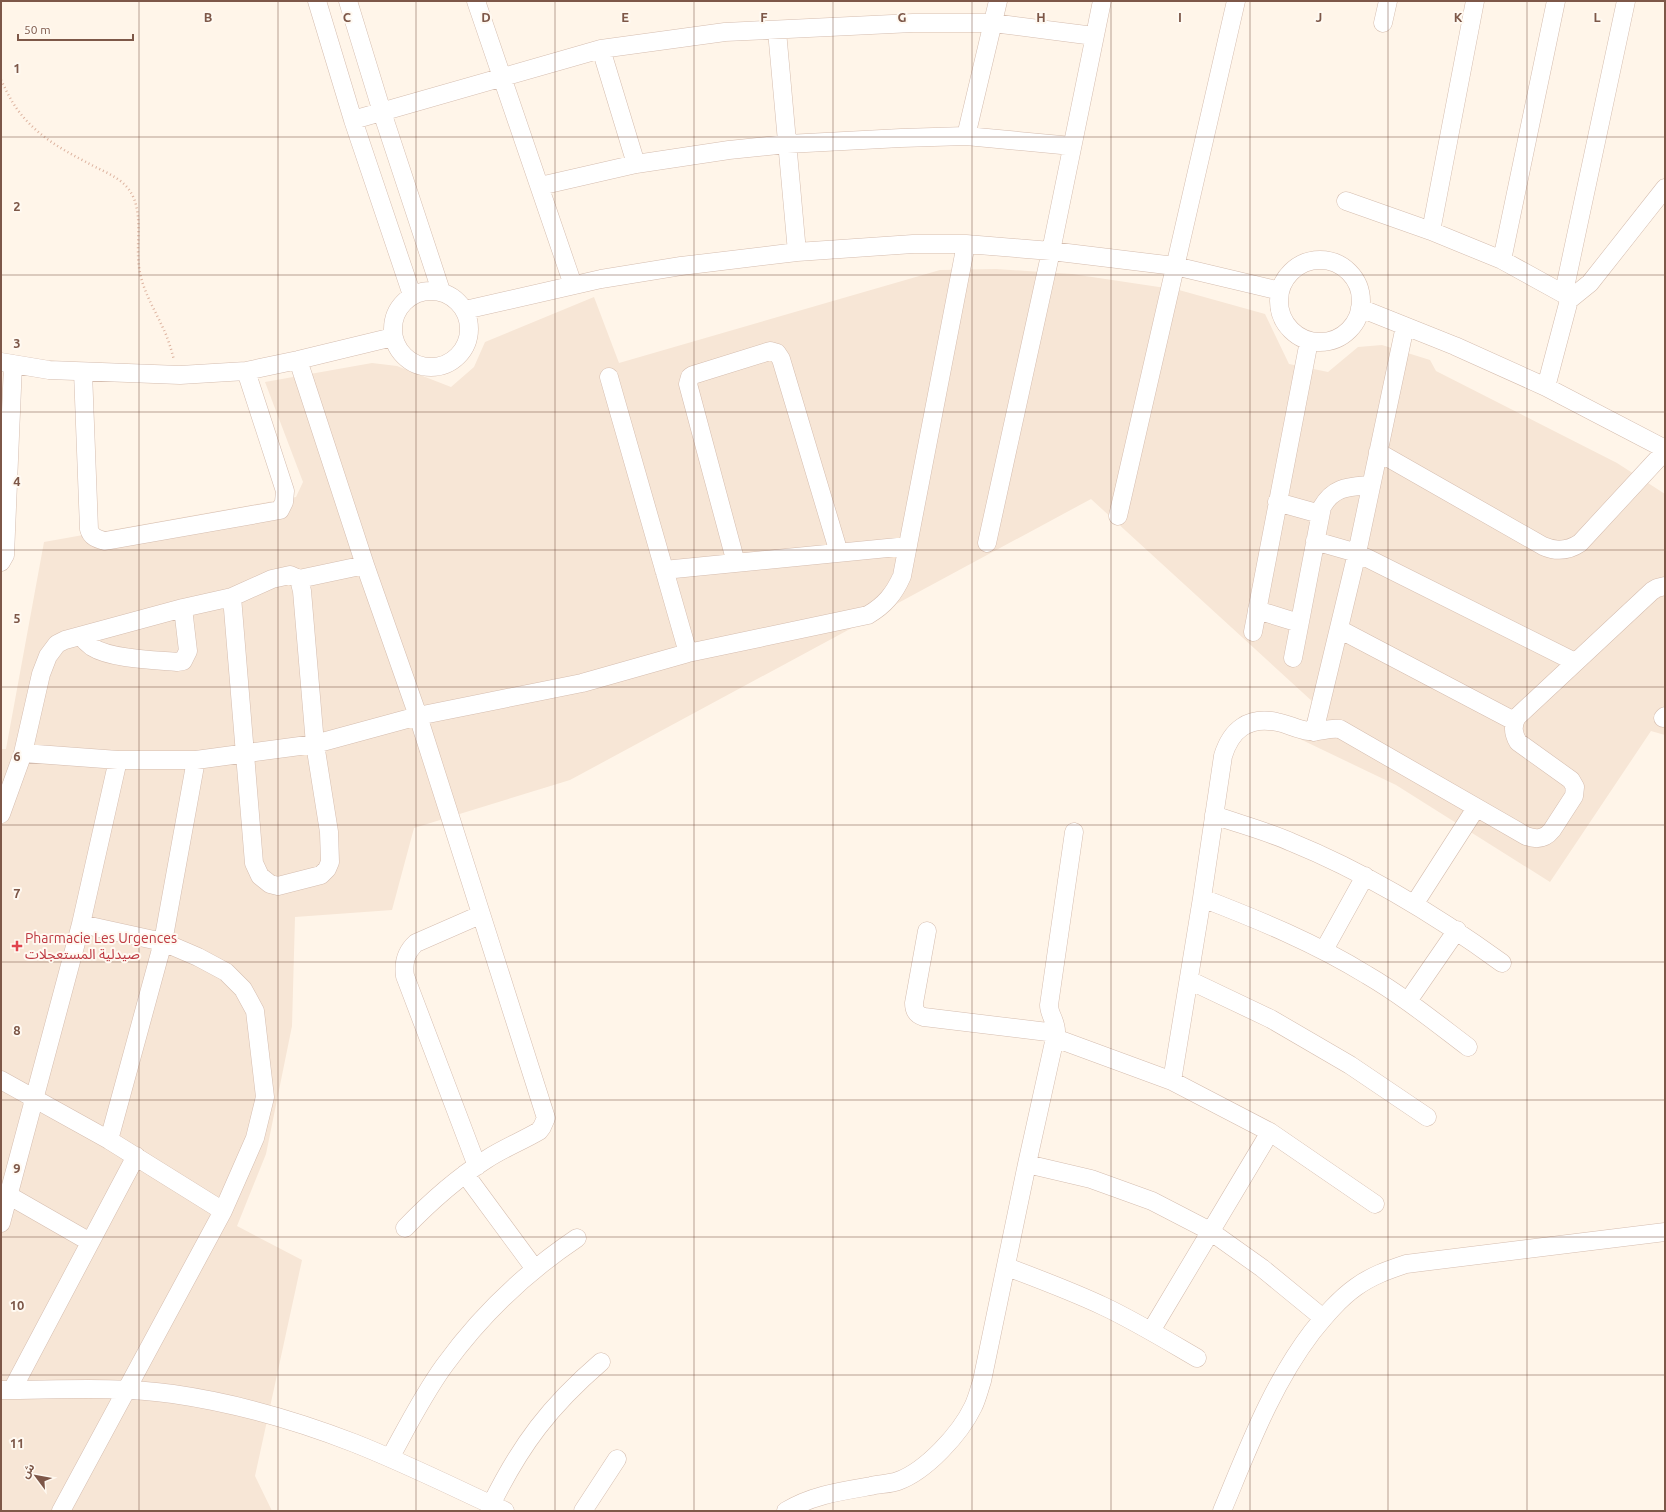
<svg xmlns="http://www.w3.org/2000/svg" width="1666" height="1512" font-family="Ubuntu,'Noto Sans Arabic',sans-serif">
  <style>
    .residential { fill: #f7e6d6 }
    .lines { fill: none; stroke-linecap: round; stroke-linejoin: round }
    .minor-casing { stroke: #d5bdaf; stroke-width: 19 }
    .path { stroke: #ddb39f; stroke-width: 2.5; stroke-dasharray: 1 3; stroke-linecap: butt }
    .minor { stroke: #fff; stroke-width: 18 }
    .grid { fill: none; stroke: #7d5748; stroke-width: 1; stroke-opacity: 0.55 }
    .health-dot { fill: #e0444e; stroke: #fff9f1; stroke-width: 1.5 }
    .labels { text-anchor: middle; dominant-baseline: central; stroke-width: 4; stroke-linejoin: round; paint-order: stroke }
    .health-label { font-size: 14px; fill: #be3a42; stroke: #fff9f1; text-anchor: start }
    .grid-label { font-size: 13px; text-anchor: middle; font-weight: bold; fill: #7d5748; stroke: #fff9f1; stroke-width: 4; stroke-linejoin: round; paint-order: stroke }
  </style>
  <rect width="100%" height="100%" fill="#fff5e9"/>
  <!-- residential -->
  <path class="residential" d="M996,269l76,5 107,16 86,24 24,50 39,8 30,-25 24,-2 48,15 6,11 181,92 48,31v241l-14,-4 -101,151 -154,-97 -96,-46 8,-22 6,-14 -223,-204 -521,281 -156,48 -22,82 -97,7 -3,109 -26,128 -29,72 65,34 -47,216 17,35h-271v-762h5l38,-207 252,-45 7,-15 -38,-100 107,-19 25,3 54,21 23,-20 11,-25 109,-45 25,66 321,-93z"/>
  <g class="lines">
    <!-- minor casing -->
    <g class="minor-casing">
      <path id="minor" d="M317,1l36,119 59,175
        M348,1l34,111 59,179
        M476,1l97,284
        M1383,23l5,-22
        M777,31l20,221
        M601,49l35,115 93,-14 58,-6 114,-6 65,-2 106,10
        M353,120l248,-71 124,-17 188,-9h80l101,13
        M966,136l32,-135
        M540,186l96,-22
        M1346,201l85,30 71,29 69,38
        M1431,231l44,-230
        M1279 301a41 41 0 1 1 82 0a41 41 0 1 1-82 0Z
        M1502,260l54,-259
        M393 329a38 38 0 1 1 76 0a38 38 0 1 1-76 0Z
        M1564,292l62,-291
        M1360,308l95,38 91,41 119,62
        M465,310l136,-31 80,-13 116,-14 116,-8h53l85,7 124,15 105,25
        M298,360l67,205 53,151 128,402 -4,9 -3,4c-17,10 -35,17 -52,28 -30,19 -57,43 -82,69
        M1,362l48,8 131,5 66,-4 52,-11 95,-23
        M83,372l6,157c2,8 8,10 16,12l175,-31 4,-8 1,-11 -39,-120
        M609,377l79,276
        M1546,387l23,-87 21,-17 75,-95
        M1378,452l165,94c13,6 25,5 37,-3l85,-92
        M1277,502l43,12
        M1118,516l118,-515
        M1315,541l42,12 218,109
        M987,543l64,-292 51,-250
        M1,562l4,-7 8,-191
        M736,563l-48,-179 2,-7 3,-2 77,-24 7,2 4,6 58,194
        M664,570l244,-24
        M299,579l66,-14
        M1257,610l42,13
        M1339,629l175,92
        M1253,632l56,-291
        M81,636c3,4 7,8 11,11 19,12 62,13 85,15l6,-1 5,-10 -5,-43
        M1293,658l29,-151c12,-21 27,-20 49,-22
        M1663,718l2,-2
        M1314,732l43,-179 48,-227
        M23,753l95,7h78l119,-16 103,-28 164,-33 106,-30 180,-38c17,-10 26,-21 34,-39l64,-332
        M1,814l22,-61 18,-79 7,-18 9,-12 8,-4 118,-32 49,-11 40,-18 18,-4 9,4 3,12 13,153 14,88 1,30 -3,7 -6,6 -43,11 -8,-2 -10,-8 -6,-13 -22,-266
        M1214,815c25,9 52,16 77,27 76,31 145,73 211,121
        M1202,898c57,22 113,45 165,77 36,21 68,47 101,72
        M1415,903l61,-95
        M927,931l-13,72c0,8 3,12 10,14l132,16
        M1324,950l41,-74
        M1189,980l82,39 79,46 77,52
        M1408,1001l49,-71
        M1055,1038l117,43 98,51 105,72
        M1,1080l108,60 114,71
        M1172,1081l30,-183 21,-142c8,-26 25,-40 54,-34 11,2 21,8 32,9 10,2 19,-4 31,-2l186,107c11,4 19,3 26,-6l22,-34 1,-9 -4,-7 -53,-38c-5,-9 -6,-16 -1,-25l135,-126 5,-3 8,-2
        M109,1140l54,-198 33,-182
        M1027,1164l64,15 61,22 58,30 52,37 61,50
        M477,1166l-72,-190c-2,-14 1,-24 11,-33l64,-28
        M465,1174l70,95
        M8,1195l82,47
        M1,1223l80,-299 37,-164
        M1007,1267c32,12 64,24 96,39 32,15 63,34 94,52
        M1151,1331l119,-199
        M1,1390c57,0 115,-4 172,4 62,9 122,26 181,49 51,20 101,45 151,68
        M12,1390l124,-234
        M390,1458c17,-31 33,-63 54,-92 36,-50 81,-93 133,-128
        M491,1505c30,-61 59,-99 110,-143
        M61,1511l162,-300 32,-73 10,-41 -10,-86 -12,-22 -17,-17 -28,-15 -35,-15 -82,-18
        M583,1511l34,-52
        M786,1511c26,-16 56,-20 85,-25 8,-2 19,-2 27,-5 28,-10 62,-47 75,-74 4,-8 6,-17 9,-26l45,-217 29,-131c1,-11 -7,-18 -7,-28l25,-173
        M1222,1511c26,-62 49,-125 90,-179 13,-16 27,-33 44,-45 15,-11 32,-17 50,-23l259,-32"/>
    </g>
    <!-- path -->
    <path class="path" d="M1,80c5,10 10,21 16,29 18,25 42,39 69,53 12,7 29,13 39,23 21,21 10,56 14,82 3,23 15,41 24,61 5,10 8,21 11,32"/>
    <!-- minor -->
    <use href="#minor" class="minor"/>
  </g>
  <!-- grid -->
  <path class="grid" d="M139,1v1510M278,1v1510M416,1v1510M555,1v1510M694,1v1510M833,1v1510M972,1v1510M1111,1v1510M1250,1v1510M1388,1v1510M1527,1v1510M1,137h1664M1,275h1664M1,412h1664M1,550h1664M1,687h1664M1,825h1664M1,962h1664M1,1100h1664M1,1237h1664M1,1375h1664"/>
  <!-- markers -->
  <path class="health-dot" d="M15 940h4v4h4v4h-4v4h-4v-4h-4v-4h4z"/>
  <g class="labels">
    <!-- health labels -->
    <g class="health-label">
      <text x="25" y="938">Pharmacie Les Urgences<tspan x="25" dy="16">صيدلية المستعجلات</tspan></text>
    </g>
  </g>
  <g class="grid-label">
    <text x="208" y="22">B</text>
    <text x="347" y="22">C</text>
    <text x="486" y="22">D</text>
    <text x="625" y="22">E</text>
    <text x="764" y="22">F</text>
    <text x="902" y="22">G</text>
    <text x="1041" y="22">H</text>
    <text x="1180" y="22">I</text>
    <text x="1319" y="22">J</text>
    <text x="1458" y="22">K</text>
    <text x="1597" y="22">L</text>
    <text x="17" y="73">1</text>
    <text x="17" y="211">2</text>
    <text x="17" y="348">3</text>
    <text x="17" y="486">4</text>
    <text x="17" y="623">5</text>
    <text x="17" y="761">6</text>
    <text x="17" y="898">7</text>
    <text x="17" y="1035">8</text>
    <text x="17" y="1173">9</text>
    <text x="17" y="1310">10</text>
    <text x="17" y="1448">11</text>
  </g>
  <!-- border -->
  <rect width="1666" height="1512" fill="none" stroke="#7d5748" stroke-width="4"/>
  <!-- north arrow -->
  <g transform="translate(36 1476) rotate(302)" stroke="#fff9f1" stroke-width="3" paint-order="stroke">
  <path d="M0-3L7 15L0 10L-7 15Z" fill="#7d5748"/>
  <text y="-6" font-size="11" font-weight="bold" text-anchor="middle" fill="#7d5748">ش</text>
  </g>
  <!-- scale -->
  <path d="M18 34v6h115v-6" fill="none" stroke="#7d5748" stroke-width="2"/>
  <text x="24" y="34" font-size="12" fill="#7d5748" stroke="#fff9f1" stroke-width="3" paint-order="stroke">50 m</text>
</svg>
